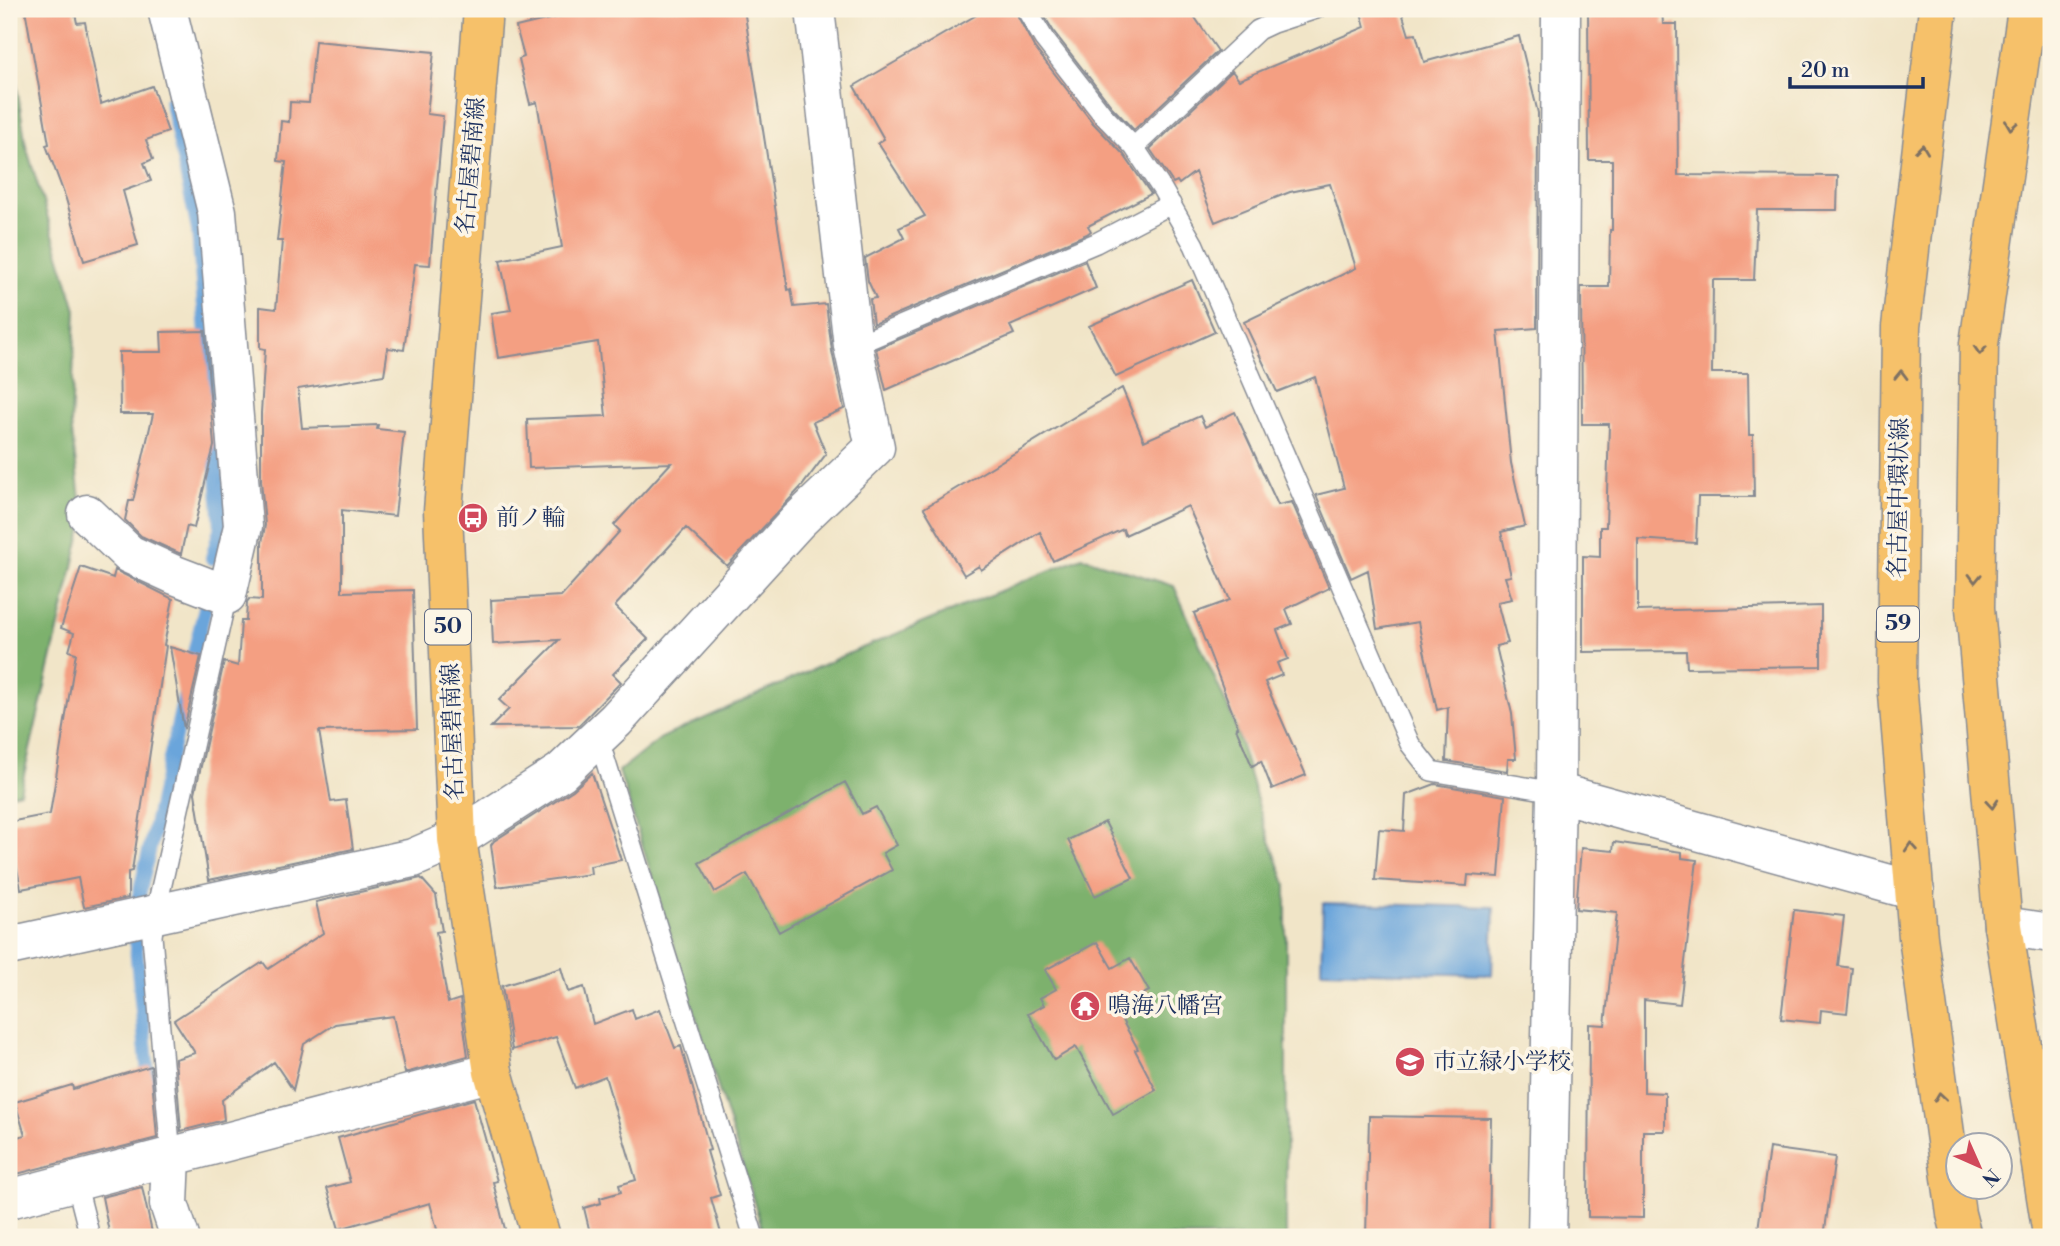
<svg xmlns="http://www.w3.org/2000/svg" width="2060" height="1246" font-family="'Libre Bodoni','Noto Serif JP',serif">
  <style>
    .forest { fill: #7db16d; stroke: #4c7066; stroke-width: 2 }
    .water { fill: #6ba5db; stroke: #436a9c; stroke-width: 2 }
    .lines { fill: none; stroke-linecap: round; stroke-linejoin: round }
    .stream { stroke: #6ba5db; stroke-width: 14 }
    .building { fill: #f49f82 }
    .service-casing { stroke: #868a93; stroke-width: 22 }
    .minor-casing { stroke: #868a93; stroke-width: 41 }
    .primary-casing { stroke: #868a93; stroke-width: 41 }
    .service { stroke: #fff; stroke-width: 19 }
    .minor { stroke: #fff; stroke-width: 38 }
    .primary { stroke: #f6c16b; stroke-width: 38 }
    .oneway { stroke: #7e7164 }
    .labels { text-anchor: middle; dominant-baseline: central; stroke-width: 7; stroke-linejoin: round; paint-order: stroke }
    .shield { fill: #fcf5e5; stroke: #5e6a86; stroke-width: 2 }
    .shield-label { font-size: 21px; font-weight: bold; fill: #1b2f5e }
    .street-label { font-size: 23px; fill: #1b2f5e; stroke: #fcf5e5 }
    .poi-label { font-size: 23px; fill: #1b2f5e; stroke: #fcf5e5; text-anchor: start }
  </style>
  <rect width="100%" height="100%" fill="#fcf5e5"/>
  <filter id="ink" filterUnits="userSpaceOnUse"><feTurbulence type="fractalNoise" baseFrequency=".0143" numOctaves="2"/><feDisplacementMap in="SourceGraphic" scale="14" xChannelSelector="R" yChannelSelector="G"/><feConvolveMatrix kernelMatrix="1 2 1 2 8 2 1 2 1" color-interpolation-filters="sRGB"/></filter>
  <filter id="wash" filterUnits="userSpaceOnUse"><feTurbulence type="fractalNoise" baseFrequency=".00686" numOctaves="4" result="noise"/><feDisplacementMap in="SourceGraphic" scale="28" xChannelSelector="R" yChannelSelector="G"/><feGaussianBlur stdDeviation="1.57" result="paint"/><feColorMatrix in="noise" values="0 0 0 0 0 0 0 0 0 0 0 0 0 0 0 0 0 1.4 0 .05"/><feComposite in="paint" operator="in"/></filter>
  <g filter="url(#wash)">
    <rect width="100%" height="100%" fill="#f1e5c8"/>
    <!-- forest -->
    <path class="forest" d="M9,36l17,110 50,164 -5,114 12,100 -63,268 -11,3z
      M1082,557l92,29 59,133 32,108 21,57v353h-521l-146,-466 42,-33 177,-80z"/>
    <!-- water -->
    <path class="water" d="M1323,903l171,4 -2,68 -171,-4z"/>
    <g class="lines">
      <!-- stream -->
      <path class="stream" d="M171,102l27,128 23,296 -9,32
        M190,670l16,-66
        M138,900l47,-207
        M135,936l14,148"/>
    </g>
    <g id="blocks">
      <!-- building -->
      <path class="building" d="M25,9h49l3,14 8,-1 16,82 51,-18 16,46 -22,8 7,19 -9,4 7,18 -28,10 15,54 -54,16 -18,-62 -20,-54 3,-1z
        M591,9h153l44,281 3,-1 3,18 32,-3 6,47 12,58 -31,13 13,32 -24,32 -75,80 -41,-38 -71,78 33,33 -35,35 8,8 -43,44 -87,1 18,-18 -10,-9 60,-60 -66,4 -2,-44 70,-4 59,-65 -6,-6 57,-62 -142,5 -2,-49 79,-3 -8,-74 -100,16 -7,-45 20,-3 -11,-50 62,-13 -25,-145 -7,2 -11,-45 5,-2 -8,-30z
        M987,9h27l20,38 59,76 31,32 27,39 -63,32 3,5 -4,3 -214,90 -3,-25 6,-1 -8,-17 -3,-23 39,-20 -5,-10 26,-12 -47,-73 6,-4 -30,-53z
        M1040,9h149l29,42 -84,79 -22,-23 -58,-75z
        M1360,9h41l8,26 7,-1 8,28 95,-26 19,77 -1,215 -39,3 13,132 14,63 -24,6 10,44 -6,1 7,22 -15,3 11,41 -12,3 16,68 4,45h-8l-1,12 -61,-10 2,-54 -11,3 -19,-88 -41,7 -9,-59 -17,8 -35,-83 28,-7 -29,-111 -38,15 -33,-70 112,-54 -26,-84 -40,8 -75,30 -20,-50 -16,12 -2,-3 -4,2 -23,-34 82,-78 7,9 126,-53z
        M1588,9h74l1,15h14l1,151 160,1 -1,34h-80l-3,70h-41l-1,93h36l1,62h4l1,62h-56l-2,46 -58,-4v72l183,-5v60l-134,2 -1,-17 -103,1v-96l17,1v-30h6l3,-103h-27l-1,-137h28l1,-57h2v-70h-23z
        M315,41l119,11 -7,62 16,2 -13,149 -15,-1 -11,86 -16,-2 -4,27 -86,14 4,39 76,-3 -1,4 27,3 -9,84 -53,-6v82l71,-2 4,139 -98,2 12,71 15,-2 7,49 -144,31 -14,-87 29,-131 14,4 3,-45h5l1,-19 2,-3 13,1v-57l3,-18 -4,-45v-67l4,-64 -5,-1v-41l16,2 6,-68h-5l9,-79 -8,-1 3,-40 8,1 1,-20 19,1z
        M1085,261l11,27 -86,38 4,8 -128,56 -10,-41z
        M1192,280l23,52 -99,45 -27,-51z
        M205,331l9,115 -20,82 -7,-2 -6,28 -40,-18 -16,-16 4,-19h4l20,-87h-33l-1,-62h43l-1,-20z
        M1122,388l22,53 56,-25 5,11 30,-15 43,93 14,-3 37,86 -43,21 6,15 -15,6 11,29 -11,4 5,12 -17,7 41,93 -34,14 -11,-28 -9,5 -16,-38 2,-1 -44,-114 36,-13 -42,-94 -63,29 -2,-6 -70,32 -13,-29 -59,38 -2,-4 -15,9 -40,-67z
        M81,567l32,11 2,-8 58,29 -9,46 2,1 -34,225 -4,1v26l-44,9 -6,-29 -57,11 -12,-62v-5l41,-8 26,-161 -7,-2 5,-18 -13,-5z
        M170,647l31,9 -17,73z
        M592,773l29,87 -31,6 1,8 -94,13 -6,-42 3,-4 79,-51z
        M845,782l17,32 14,-7 21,38 -14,8 9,17 -113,62 -32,-58 -32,18 -16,-29z
        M1435,784l70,12 -6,81 -31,-2 -1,11 -92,-6 4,-51 25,2 2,-36z
        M1105,822l28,56 -38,18 -27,-56z
        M1614,842l68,10v6l15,2 -17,144 -36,-4v92l21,1v38h-22v87l-55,-1 1,-193 16,1 12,-112 -41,-4 5,-61 32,3z
        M421,878l15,17 6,36 -6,1 12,71 12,-4 8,57 -63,17 -12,-57 -58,8 -31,20 -11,46 -19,-28 -52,38 2,20 -43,11 -6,-72 20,-6 -21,-33 89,-58 5,7 55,-36 -7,-31z
        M1794,910l50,6 -6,50 14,2 -5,45 -26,-3 -1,13 -39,-4z
        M1097,942l15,26 18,-10 19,33 -22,12 6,10 -11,7 16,29 -3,1 21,40 -43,24 -37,-67 -22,13 -26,-46 16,-9 -4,-7 16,-9 -11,-19z
        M561,968l7,24 16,-5 9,37 39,-15 3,10 25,-10 15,39 6,-2 29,104 -3,1 13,44 -9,3 11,39h-131l-7,-29 17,-5 -1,-5 21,-6 -2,-7 17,-5 -31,-104 -30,12 -19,-51 -44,13 -10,-64z
        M151,1066l6,72 -148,38v-37l16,-4 -10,-33 57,-17 1,4z
        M474,1099l23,82 -4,1 14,55h-68l-9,-34 -91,26 -12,-41 23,-6 -12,-44z
        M1369,1116l122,2 -2,119h-123z
        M1769,1148l66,9 -11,80h-67z
        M142,1187l11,50h-43l-8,-40z"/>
    </g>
  </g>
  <g filter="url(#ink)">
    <use href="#blocks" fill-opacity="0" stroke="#868a93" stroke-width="2"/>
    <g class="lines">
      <!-- service casing -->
      <g class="service-casing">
        <path id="service" d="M1026,9l18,30 59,76 31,32 28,42 32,56 216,499 21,27 125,21
          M1134,147l124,-117 15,-7 43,-14
          M853,346l243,-103 75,-39
          M598,737l156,500
          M171,1156l-19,-220 3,-21 72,-320
          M76,1182l14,55"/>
      </g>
      <!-- minor casing -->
      <g class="minor-casing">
        <path id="minor" d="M87,514l42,40 46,21 52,20 16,-69 -26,-314 -50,-203
          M1556,792l359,99
          M2003,926l48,7
          M9,946l404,-88 44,-19 104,-67 55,-52 182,-199 77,-74 -22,-101 -38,-337
          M171,1156l-2,48 11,33
          M9,1199l484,-127
          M1547,1237l9,-445 5,-783"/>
      </g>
      <!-- primary casing -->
      <g class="primary-casing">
        <path id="primary" d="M483,9l-40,502 14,328 36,233 48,165
          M1938,9l-37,318 -4,355 21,255 38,277 6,23
          M2027,9l-48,335 -4,264 28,318 48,302"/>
      </g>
      <!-- service -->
      <use href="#service" class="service"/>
      <!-- minor -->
      <use href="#minor" class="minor"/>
      <!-- primary -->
      <use href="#primary" class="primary"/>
    </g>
    <!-- one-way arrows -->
    <defs><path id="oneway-chevron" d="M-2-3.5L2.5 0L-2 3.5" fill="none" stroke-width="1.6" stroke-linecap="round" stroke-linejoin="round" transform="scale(1.75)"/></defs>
    <g class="oneway">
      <use href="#oneway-chevron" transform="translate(2011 125) rotate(98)"/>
      <use href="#oneway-chevron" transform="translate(1922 149) rotate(-83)"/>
      <use href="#oneway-chevron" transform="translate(1980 350) rotate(93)"/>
      <use href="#oneway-chevron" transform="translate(1901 375) rotate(-89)"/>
      <use href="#oneway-chevron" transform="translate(1975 578) rotate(91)"/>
      <use href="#oneway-chevron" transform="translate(1992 804) rotate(85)"/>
      <use href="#oneway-chevron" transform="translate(1911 847) rotate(-95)"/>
      <use href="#oneway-chevron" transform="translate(1940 1097) rotate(-98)"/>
    </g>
  </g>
  <!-- icons -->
  <defs>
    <g id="bus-disc" transform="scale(1.575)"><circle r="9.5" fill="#d1495b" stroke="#fcf5e5"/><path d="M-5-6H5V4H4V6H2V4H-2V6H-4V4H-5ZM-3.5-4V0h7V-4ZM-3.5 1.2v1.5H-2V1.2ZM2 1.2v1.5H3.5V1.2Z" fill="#fff"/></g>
    <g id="temple-disc" transform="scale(1.575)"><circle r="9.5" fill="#d1495b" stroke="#fcf5e5"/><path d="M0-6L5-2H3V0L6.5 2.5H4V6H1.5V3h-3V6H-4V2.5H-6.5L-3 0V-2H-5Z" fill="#fff"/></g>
    <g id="school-disc" transform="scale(1.575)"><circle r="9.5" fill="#d1495b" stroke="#fcf5e5"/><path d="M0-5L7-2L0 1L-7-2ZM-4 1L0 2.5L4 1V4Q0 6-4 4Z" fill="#fff"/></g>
  </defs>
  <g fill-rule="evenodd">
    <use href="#bus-disc" x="473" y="518"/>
    <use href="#temple-disc" x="1085" y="1006"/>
    <use href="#school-disc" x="1410" y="1062"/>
  </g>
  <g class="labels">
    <!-- shield labels -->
    <g class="shield">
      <rect x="1877" y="606.5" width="42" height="35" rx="5"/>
      <rect x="425" y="609.5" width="46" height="35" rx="5"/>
    </g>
    <g class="shield-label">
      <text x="1898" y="624">59</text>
      <text x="448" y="627">50</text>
    </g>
    <!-- street labels -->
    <g class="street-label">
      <text transform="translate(471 166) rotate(-85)">名古屋碧南線</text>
      <text transform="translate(1899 498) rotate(-89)">名古屋中環状線</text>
      <text transform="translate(453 732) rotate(-92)">名古屋碧南線</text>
    </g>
    <!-- poi labels -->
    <g class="poi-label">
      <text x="496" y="518">前ノ輪</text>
      <text x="1108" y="1006">鳴海八幡宮</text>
      <text x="1433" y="1062">市立緑小学校</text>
    </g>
  </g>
  <!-- margin -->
  <rect width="2060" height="1246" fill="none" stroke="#fcf5e5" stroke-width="35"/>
  <!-- north arrow -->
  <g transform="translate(1979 1166) rotate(135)"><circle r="33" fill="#fcf5e5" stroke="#a2a6af" stroke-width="2"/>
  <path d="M0-5L12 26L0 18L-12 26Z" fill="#d1495b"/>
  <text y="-10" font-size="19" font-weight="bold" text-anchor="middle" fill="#1b2f5e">N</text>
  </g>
  <!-- scale -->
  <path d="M1790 77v10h133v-10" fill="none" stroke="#1b2f5e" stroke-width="3.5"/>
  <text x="1801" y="77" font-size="21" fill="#1b2f5e" stroke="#fcf5e5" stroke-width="5" paint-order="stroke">20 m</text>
</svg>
